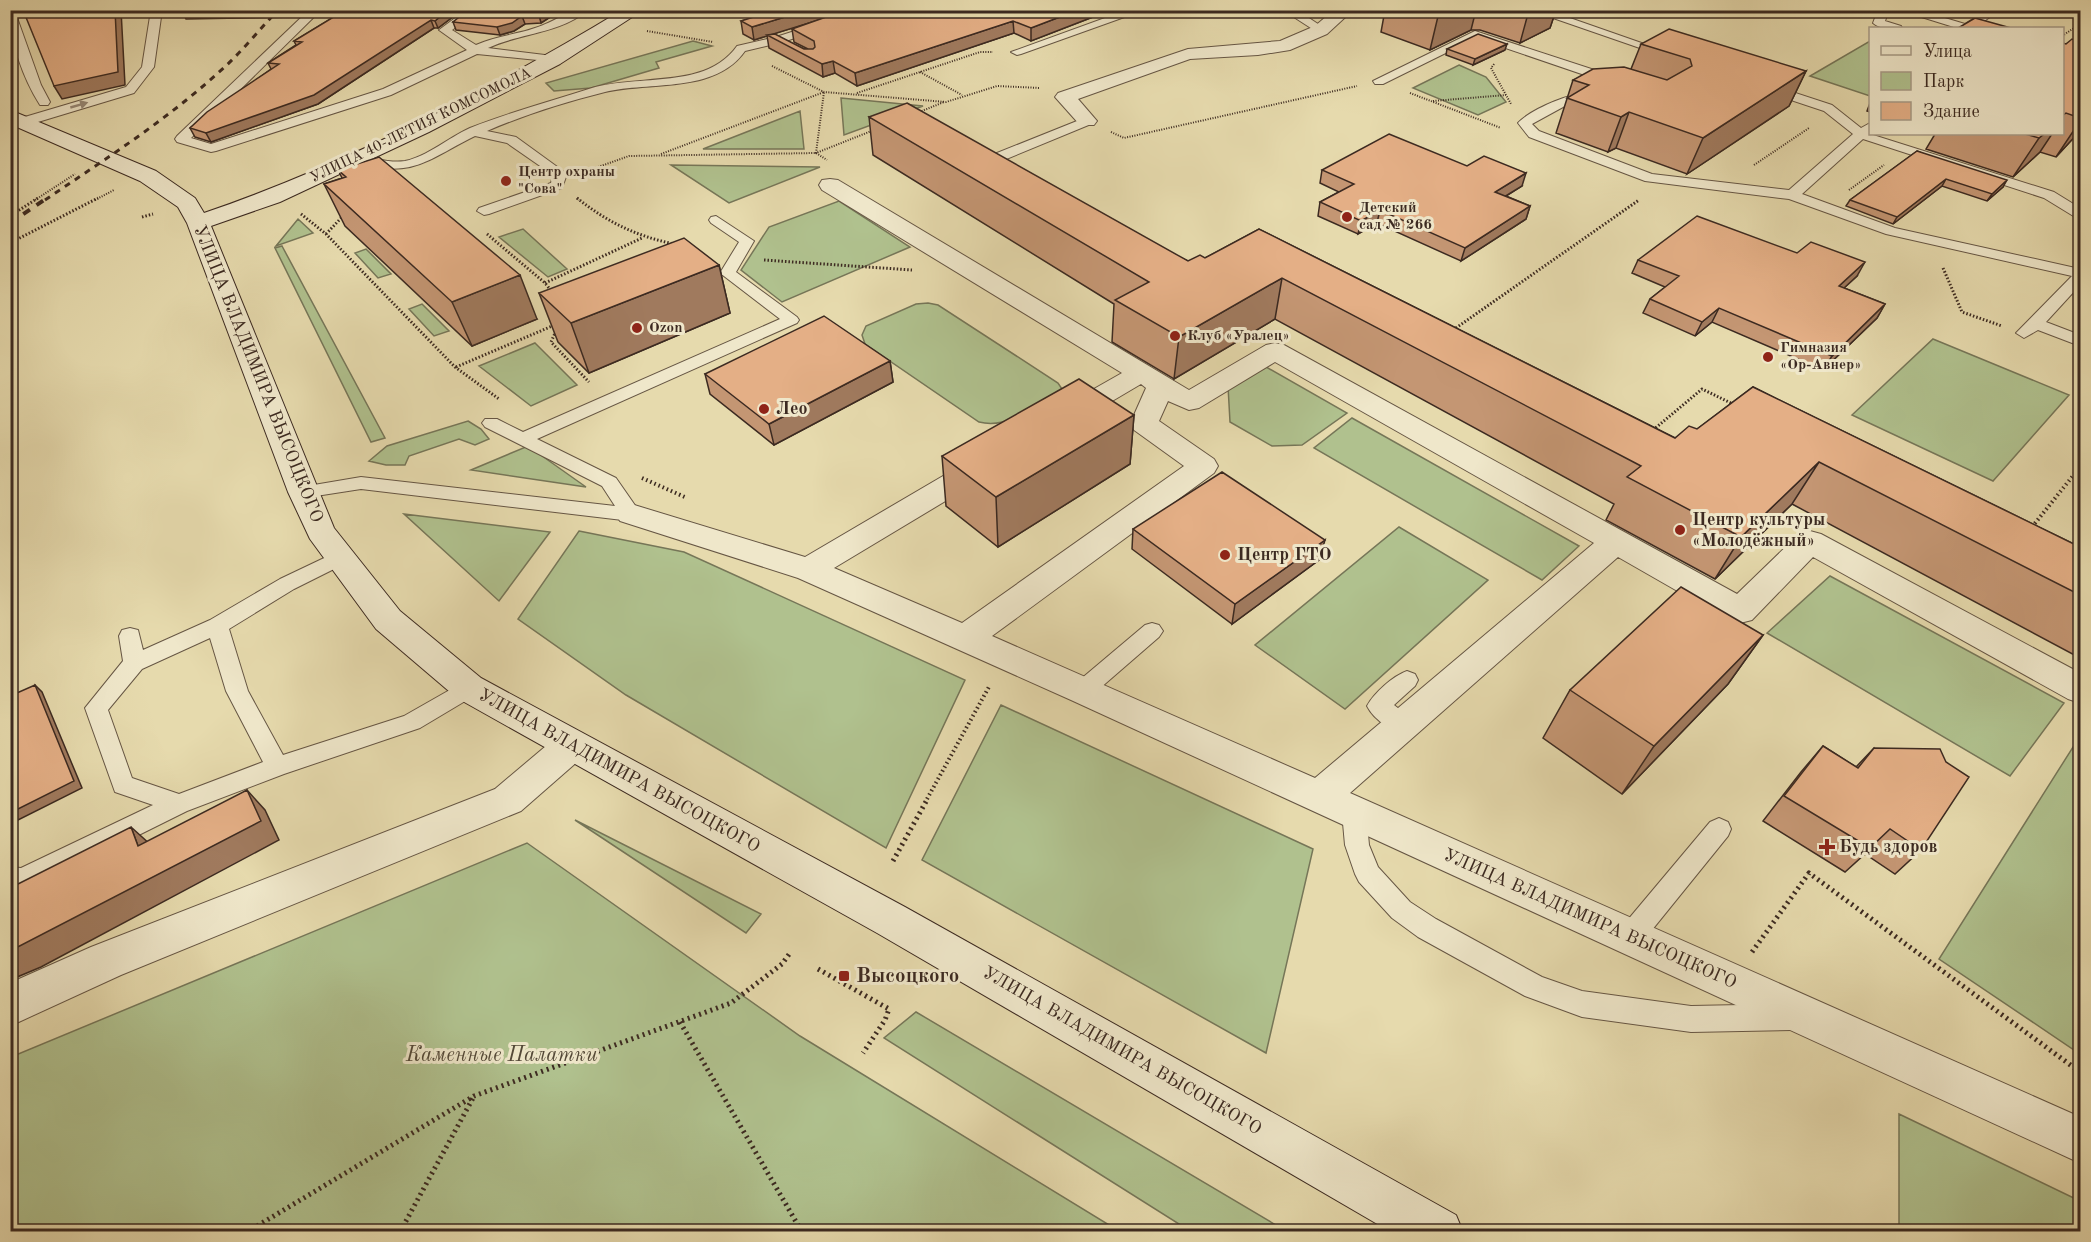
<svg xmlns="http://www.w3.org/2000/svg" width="2091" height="1242" font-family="'Old Standard TT',serif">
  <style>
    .green { fill: #b0c18e; stroke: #767658; stroke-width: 1.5 }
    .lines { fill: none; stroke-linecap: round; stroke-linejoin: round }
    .service-casing { stroke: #665644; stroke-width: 2 }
    .minor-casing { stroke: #665644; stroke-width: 2 }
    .secondary-casing { stroke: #3c2a21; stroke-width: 2 }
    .path-far3 { stroke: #3c2a21; stroke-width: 2; stroke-dasharray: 1 1.5; stroke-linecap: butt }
    .path-far2 { stroke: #3c2a21; stroke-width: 3; stroke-dasharray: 1.5 2; stroke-linecap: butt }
    .path-far1 { stroke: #3c2a21; stroke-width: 4; stroke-dasharray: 1.5 3; stroke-linecap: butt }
    .path { stroke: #3c2a21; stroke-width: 5; stroke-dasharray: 2 4; stroke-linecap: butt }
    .service { fill: #efe7ca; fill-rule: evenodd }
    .minor { fill: #efe7ca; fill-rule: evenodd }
    .secondary { fill: #efe7ca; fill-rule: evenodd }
    .rail-far1 { stroke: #3c2a21; stroke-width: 3; stroke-dasharray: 6 6; stroke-linecap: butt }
    .rail { stroke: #3c2a21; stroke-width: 4; stroke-dasharray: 8 8; stroke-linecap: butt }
    .wall { fill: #c49673; stroke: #3c2a21; stroke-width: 1.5; fill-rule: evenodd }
    .shaded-wall { fill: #a07a5e; stroke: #3c2a21; stroke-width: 1.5 }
    .building { fill: #e4af86; stroke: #3c2a21; stroke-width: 1.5 }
    .oneway { fill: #968876 }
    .poi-dot { fill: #8f2418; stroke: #efe7ca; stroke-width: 2 }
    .labels { text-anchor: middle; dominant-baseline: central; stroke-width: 6; stroke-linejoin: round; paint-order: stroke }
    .far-street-label { font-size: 15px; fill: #3c2a21; stroke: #efe7ca }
    .far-poi-label { font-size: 15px; font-weight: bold; fill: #3c2a21; stroke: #efe7ca; text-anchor: start }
    .street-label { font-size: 18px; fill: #3c2a21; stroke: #efe7ca }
    .poi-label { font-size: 18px; font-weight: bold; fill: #3c2a21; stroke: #efe7ca; text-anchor: start }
    .near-poi-label { font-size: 21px; font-weight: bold; fill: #3c2a21; stroke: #efe7ca; text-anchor: start }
    .near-park-label { font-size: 21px; font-style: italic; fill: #534837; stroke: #efe7ca }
  </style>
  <rect width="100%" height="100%" fill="#e6daad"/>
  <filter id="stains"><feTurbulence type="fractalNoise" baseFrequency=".00333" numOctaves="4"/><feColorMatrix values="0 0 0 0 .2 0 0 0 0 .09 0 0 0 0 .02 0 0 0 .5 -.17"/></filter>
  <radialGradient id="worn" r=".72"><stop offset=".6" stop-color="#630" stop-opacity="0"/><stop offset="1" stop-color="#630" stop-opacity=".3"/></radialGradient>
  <!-- green -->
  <path class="green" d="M693,41l19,5 -56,16 3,6 -68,20 -37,3 -8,-8z
    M1870,41v55l-60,-20 7,-4z
    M1459,65l27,12 20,25 -28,13 -65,-27z
    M841,98l82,8 -79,29z
    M800,111l4,38h-101z
    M671,165l149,2 -91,36z
    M839,201l71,46 -128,55 -41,-32 28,-43z
    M298,219l15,14 -37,13z
    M523,229l44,40 -19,8 -49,-40z
    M282,246l103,192 -14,4 -96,-194z
    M366,249l25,25 -13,4 -23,-25z
    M928,303l10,2 120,78 4,6c-25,15 -52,41 -83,33l-114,-78 -3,-9 4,-9 50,-22z
    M422,304l27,27 -15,5 -25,-27z
    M1933,339l136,56 -76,86 -141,-66z
    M535,343l42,42 -46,21 -52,-40z
    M1261,364l86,49 -45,32 -30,1 -42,-24 -2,-36z
    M1352,418l227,128 -37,34 -228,-132z
    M468,421l13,8 8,10 -14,6 -16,-6 -50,17 -4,9h-19l-17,-4 18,-15z
    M528,446l58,41 -115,-17z
    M404,514l146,18 -51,69z
    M1399,527l89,53 -143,129 -90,-64z
    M579,531l105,21 281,128 -79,168 -260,-153 -108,-76z
    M1830,576l234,127 -54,73 -243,-143z
    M1001,705l312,144 -47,204 -344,-193z
    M2080,736v318l-141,-95z
    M575,820l186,94 -15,19z
    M527,843l273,193 319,195h-1108v-174z
    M916,1012l370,219h-96l-306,-193z
    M1899,1114l181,87v30h-181z"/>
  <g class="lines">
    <!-- service casing -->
    <g class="service-casing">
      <path id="service" d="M10,10l5,2 26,73 9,17 -2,3h-8c-17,-27 -30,-63 -30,-95z
        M151,10h11l-8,57 -20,26 -106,32h-10l-1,-3 1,-3 108,-32 16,-20z
        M309,10h12l-130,128 20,6 172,-55 84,-39 -28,-20 27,-20h13l-27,20 24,15c19,-9 39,-10 59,-17 20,-6 31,-18 53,-18 -29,24 -68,23 -100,38l65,8 4,2v4l-80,-8 -86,41 -175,56 -5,1 -34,-10 -2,-3 2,-3z
        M860,10h18l-95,32 -38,9c-30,43 -95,30 -140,41 -40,10 -81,23 -118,39l29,6 51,37 -5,14 -73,26 -5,1 -7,-4 2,-3 72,-25 2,-8 -46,-32 -32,-7c-47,23 -60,42 -116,28l-2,-3 7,-4c14,2 26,6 41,4 23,-5 43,-23 65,-33 40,-16 82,-27 122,-40 47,-14 114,2 145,-42l39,-9z
        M1127,10h17l-123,44 -4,1 -6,-3z
        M1283,10h14l30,20 -2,2h-8z
        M1530,10h17l126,44 -6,3 -4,-1z
        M1878,10h11l-4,11 16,5 1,2c-10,0 -21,2 -29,-5z
        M1899,10h19l47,14 22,-14h13l-26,18h-17z
        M1475,31l144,47 2,3 -6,4 -4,-1 -135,-46 -93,46h-8l-2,-3z
        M1768,84l64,21 29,23 9,-5v11l184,58 26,16v10l-5,-1 -31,-19 -181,-59 -61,55 93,34 185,41v16l-34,37 34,13v11l-42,-16 -14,8 -8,-5 56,-57 -186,-42 -97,-35 -144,-18 -116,-44 -11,-14c13,-14 59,-34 78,-30l2,3 -2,3 -22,2 -42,23 7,7 113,43 137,16 64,-56 -29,-23 -60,-20v-6z
        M1087,117l6,4 -2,3 -104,43 -5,1 -7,-4 2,-3z
        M716,216l38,25 -18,31 61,45 2,3 -2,3 -260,116 79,39 25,36 -3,5 -7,2 -270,-32 -58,9 -7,-2 -2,-4 2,-4 65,-11 254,29 -13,-20 -117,-59 -3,-4 3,-4h12l26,13 257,-113 -60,-46 19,-31 -28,-19 -2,-3 2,-3z
        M341,550l7,2 3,5 -3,5 -54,27 -65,40 19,62 35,64 121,-39 65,-37 8,3 3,6 -3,6 -57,34 -136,46 -97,37 -155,77 -9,3 -13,-2v-22l11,1 132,-63 -38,-13 -30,-84 38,-47 -4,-25 3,-6 8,-2 8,2 5,20 67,-30 70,-41zM210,638l16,53 37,71 -84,32 -47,-16 -24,-68 34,-41z
        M1152,623l7,2 4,6 -4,6 -68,59 -8,3 -8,-3 -3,-6 3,-6 70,-59z
        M1407,671l8,3 3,6 -3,6 -21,19 18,14 3,6 -3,6c-15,6 -38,-11 -45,-25 7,-13 26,-30 40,-35z
        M1354,802l9,3 3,7 3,33 9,22 32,35 26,17 106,58 40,14 109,15 101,-2 10,4 4,9 -4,9 -10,4 -101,2 -109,-15 -57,-21 -107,-59 -26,-19 -33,-36 -4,-8 -10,-29 -3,-33 3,-7z
        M1719,818l9,4 3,7 -3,7 -89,110 -9,3 -9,-3 -4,-9 4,-9 89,-106z"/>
    </g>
    <!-- minor casing -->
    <g class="minor-casing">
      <path id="minor" d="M1334,10h19l-26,24 -37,16 -32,5 -68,4 -112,40 19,22 -3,4h-14l-25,-28 3,-4 130,-44 92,-8 35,-15z
        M830,179l8,1 351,210 77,-45 9,-2 9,2 453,249 62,-60 11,-3 11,3 259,139v30l-12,-4 -255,-142 -61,63 -12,3 -12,-3 -110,-63 -268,236 730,324v46l-1009,-463 -273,-122 -178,-57 -4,-7 4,-7 11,-3 174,53 167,-98 10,-2 10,2 4,7 -4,7 -158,95 128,55 222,-157 -50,-36 -4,-6 16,-36 -5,-4 -66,39 -10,3 -10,-3 -4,-6 4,-6 67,-38 -300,-183 -3,-5 3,-5zM1275,362l319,181 -279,235 -323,-142 222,-163 4,-7 -4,-7 -55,-38 9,-20 21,9 10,-2z
        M572,730l13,5 5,10 -5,10 -64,56 -400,164 -111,51v-43l81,-36 404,-158 64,-54z"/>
    </g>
    <!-- secondary casing -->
    <g class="secondary-casing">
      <path id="secondary" d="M622,10h21l-83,54 -131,68 -149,70 -69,24 123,302 66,83 81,67 424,229 551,308 7,17h-72l-514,-299 -420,-235 -81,-69 -66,-90 -22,-47 -101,-269 -9,-16 -38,-26 -130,-57v-14l146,61 39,27 9,15c146,-50 286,-123 418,-203z"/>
    </g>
    <!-- path-far3 -->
    <path class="path-far3" d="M647,31l66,11
      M2062,36l18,-12
      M1494,64l-3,4 20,36
      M772,66l52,26 122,10 51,-16 43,2
      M920,72l42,23
      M857,93l123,-41h13
      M1410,93l91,35
      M1433,101l73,-6
      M917,113l27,-11
      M1111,132l13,6 233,-52
      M661,154l163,-62 -8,61 58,-23
      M1754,165l55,-37
      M584,172l45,-16 187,-3 11,7
      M1849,190l35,-25
      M577,198l2,2
      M35,200l40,-26
      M95,200l19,-10"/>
    <!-- path-far2 -->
    <path class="path-far2" d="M577,198c30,24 59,38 97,46
      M301,214l25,20 129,133 44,32
      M10,216l28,-18
      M142,217l11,-3
      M326,234l18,-19
      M487,234l58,49 8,10
      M10,243l88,-45
      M764,260l148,10
      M1943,268l19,44 40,14
      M545,283l97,-45
      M1453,330l186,-130
      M556,331l-5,11 38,40
      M456,367l101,-43
      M1653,430l49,-41 33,16"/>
    <!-- path-far1 -->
    <path class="path-far1" d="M642,478l45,20
      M2032,527l48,-60
      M927,799l63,-114"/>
    <!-- path -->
    <path class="path" d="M893,861l35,-63
      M1752,952l57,-79 271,199
      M818,969l71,40 -4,11 -22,33
      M680,1022l122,210
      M247,1232l227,-136 257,-93 51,-39 8,-11
      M400,1232l73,-134"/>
    <!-- service -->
    <use href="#service" class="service"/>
    <!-- minor -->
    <use href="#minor" class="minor"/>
    <!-- secondary -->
    <use href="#secondary" class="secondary"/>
    <!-- rail-far1 -->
    <path class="rail-far1" d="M45,200c59,-40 120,-79 173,-127 22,-19 40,-42 60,-63"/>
    <!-- rail -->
    <path class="rail" d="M10,223l37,-25"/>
  </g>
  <!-- wall -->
  <path class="wall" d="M306,10l-8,7 -112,2 -4,-8z
    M314,10h148l-24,18h-4l-116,76 -107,38 -16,-5 -5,-9 81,-59 -3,-6 28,-18 -2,-4 40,-24h-17z
    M561,10l-20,13 -16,1 -11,7 -14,4 -44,-5 -3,-8z
    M730,10h381l-80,31 -17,-8 -157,53 -22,-13 -12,4 -54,-29 -2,-12 -13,4 -11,-6 -2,-13 15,-4zM811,22l-19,7 2,13 14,7h-4l-31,-15z
    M1385,10h171l-6,18 -30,15 -40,-13h-9l-41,20 -49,-18z
    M2080,36v95l-24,26 -16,-5 -27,25 -87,-28 9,-15h127v-91l4,1 9,-4z
    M1641,44l165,27 -17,35 -102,68 -71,-26 -8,4 -52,-19 17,-53 58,-11z
    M1447,49l58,1 -32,15 -27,-10z
    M1870,103v9l-3,-1z
    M869,117l319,144 17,-3 54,-29 416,209 22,-9 56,-42 327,160v111l-288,-154 -77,75 -109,-59 8,-16 -339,-185 -101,60 -62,-37 2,-38 -241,-149z
    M1917,151l86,36 -16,14 -45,-15 -49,38 -47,-18 4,-6z
    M1467,166l55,20 -16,10 24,10 -4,13 -65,42 -84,-38 -19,11 -40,-18 2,-14 19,-10 -19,-9 2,-13z
    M338,170l199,149 -65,27 -127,-120 -21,-42 18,-6z
    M1638,260l219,16 -13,12 41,16 -8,14 -54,52 -111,-48 -17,14 -52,-23 7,-14 15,-12 -33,-14z
    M719,265l11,48 -141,60 -31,-31 -19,-49z
    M890,361l3,21 -119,63 -64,-51 -5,-20z
    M1134,415l-4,49 -132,83 -52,-41 -4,-50z
    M1133,529l186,31 -87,64 -100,-75z
    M1763,635l-35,49 -106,110 -79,-56 27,-48z
    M1823,746l33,21 18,-19 47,102 -26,24 -30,-20 -20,18 -82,-51 38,-49z"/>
  <!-- shaded-wall -->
  <path class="shaded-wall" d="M115,10h6l4,75 -63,14 -8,-13z
    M295,10h11l-8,7z
    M448,10h14l-24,18 -3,-7z
    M547,10h14l-20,13 -2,-8z
    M808,10h43l-97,30 -2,-13z
    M1078,10h33l-80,31v-13z
    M1443,10h33l-5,20 -41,20 9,-38z
    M1529,10h27l-6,18 -30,15z
    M522,16l3,8 -11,7 -14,4 -3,-8z
    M431,20l3,8 -116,76 -107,38 -5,-9z
    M1013,21l1,12 -157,53 -2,-13z
    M1507,44l-2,6 -32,15 2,-6z
    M833,61l2,12 -12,4 -1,-13z
    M1806,71l-17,35 -102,68 16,-36z
    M1629,112l-13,36 -8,4 13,-35z
    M2080,121v10l-24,26z
    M2044,134h8l-12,18 -27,25 26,-39z
    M1526,173l-4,13 -31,19 4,-13z
    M1946,179l-4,7 -49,38 4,-7z
    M2007,180l-4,7 -16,14 5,-7z
    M1530,206l-4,13 -65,42 4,-13z
    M1380,210l-3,13 -19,11 3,-13z
    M1865,262l-8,14 -26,24 8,-14z
    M719,265l11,48 -141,60 -18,-50z
    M520,275l17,44 -65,27 -20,-44z
    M1282,278l-7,41 -101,60 5,-42z
    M1885,304l-8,14 -54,52 9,-14z
    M1719,308l-7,14 -17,14 7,-14z
    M890,361l3,21 -119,63 -5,-21z
    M1134,415l-4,49 -132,83 -2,-50z
    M1819,462l-27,42 -77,75 26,-42z
    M1325,540l-6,20 -87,64 3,-20z
    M1763,635l-35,49 -106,110 32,-48z
    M35,685l7,7 40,96 -72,36v-11z
    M247,790l18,20 14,30 -238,127 -31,13v-29z
    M131,827l21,19h-14z"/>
  <!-- building -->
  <path class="building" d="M23,10h92l3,62 -64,14z
    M345,10h103l-13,11 -4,-1 -117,75 -108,38 -16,-5 17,-16 72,-48 -11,-1 34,-21 -8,-1z
    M468,10h79l-8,5 -17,1 -10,7 -15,4 -44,-5z
    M776,10h32l-56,17 -11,-6z
    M846,10h232l-47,18 -18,-7 -158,52 -22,-12 -11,3 -55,-29 8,-1 29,15h9l2,-2 -1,-6 -22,-12z
    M1975,18l36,10h-53z
    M1669,29l137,42 -103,67 -74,-26 -8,5 -54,-19 22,-13 -16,-5 20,-11 31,-2 43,13 25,-14 -2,-7 -49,-15z
    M1478,34l29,10 -32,15 -28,-10z
    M2080,36v82l-14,-5 -4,3v-73l4,1 6,-5 3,1z
    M907,103l281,158 12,-6 5,3 54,-29 416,209 14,-12 8,3 56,-42 327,160v48l-261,-133 -78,75 -114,-60 14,-11 -359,-188 -103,59 -64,-37 34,-18 -280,-165z
    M1389,134l78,32 17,-10 42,17 -31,19 35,14 -65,42 -85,-38 -19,11 -41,-19 34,-18 -32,-14z
    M2025,134h19l-5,4z
    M1917,151l90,29 -15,14 -46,-15 -49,38 -47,-17z
    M379,157l141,118 -68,27 -128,-118 22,-7 -8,-7z
    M1697,216l100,37 14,-11 54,20 -26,24 46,18 -53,52 -113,-48 -17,14 -52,-23 29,-23 -41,-16z
    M684,238l35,27 -148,58 -32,-30z
    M824,316l66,45 -121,63 -64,-50z
    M1079,379l55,36 -138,82 -54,-41z
    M1222,472l103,68 -90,64 -102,-75z
    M1681,587l82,48 -109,111 -84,-56z
    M35,685l39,96 -64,32v-117z
    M1823,746l35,22 16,-20 66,1 6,13 23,15 -48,73 -31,-21 -20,19 -86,-52z
    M247,790l14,31 -251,130v-63l121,-61 7,19z"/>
  <!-- one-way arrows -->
  <defs><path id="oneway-solid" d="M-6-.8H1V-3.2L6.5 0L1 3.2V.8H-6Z" transform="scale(1.5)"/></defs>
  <use class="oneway" href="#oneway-solid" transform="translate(79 105) rotate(-16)"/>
  <!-- markers -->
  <g class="poi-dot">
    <circle cx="506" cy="181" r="6"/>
    <circle cx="1347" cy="217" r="6"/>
    <circle cx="637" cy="328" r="6"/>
    <circle cx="1175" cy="336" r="6"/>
    <circle cx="1768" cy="357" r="6"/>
    <circle cx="764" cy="409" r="6"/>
    <circle cx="1680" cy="530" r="6"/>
    <circle cx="1225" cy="555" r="6"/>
    <path d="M1824 838h6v6h6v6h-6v6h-6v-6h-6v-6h6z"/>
    <rect x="838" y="970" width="12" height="12" rx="3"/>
  </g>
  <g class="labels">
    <!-- far-street labels -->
    <g class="far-street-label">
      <text transform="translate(421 126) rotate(-26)">УЛИЦА 40-ЛЕТИЯ КОМСОМОЛА</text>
    </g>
    <!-- far-poi labels -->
    <g class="far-poi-label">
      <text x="518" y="172">Центр охраны<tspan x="518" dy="17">"Сова"</tspan></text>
      <text x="1359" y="208">Детский<tspan x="1359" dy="17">сад № 266</tspan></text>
      <text x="649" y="328">Ozon</text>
      <text x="1187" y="336">Клуб «Уралец»</text>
      <text x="1780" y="348">Гимназия<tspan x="1780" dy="17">«Ор-Авнер»</tspan></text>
    </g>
    <!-- street labels -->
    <g class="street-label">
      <text transform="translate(258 374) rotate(68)">УЛИЦА ВЛАДИМИРА ВЫСОЦКОГО</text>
      <text transform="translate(619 771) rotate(29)">УЛИЦА ВЛАДИМИРА ВЫСОЦКОГО</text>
      <text transform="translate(1590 919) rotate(24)">УЛИЦА ВЛАДИМИРА ВЫСОЦКОГО</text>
      <text transform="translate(1122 1051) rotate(30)">УЛИЦА ВЛАДИМИРА ВЫСОЦКОГО</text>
    </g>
    <!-- poi labels -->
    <g class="poi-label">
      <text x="776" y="409">Лео</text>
      <text x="1692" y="520">Центр культуры<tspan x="1692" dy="21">«Молодёжный»</tspan></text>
      <text x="1237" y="555">Центр ГТО</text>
      <text x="1839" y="847">Будь здоров</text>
    </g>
    <!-- near-poi labels -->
    <g class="near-poi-label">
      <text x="856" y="976">Высоцкого</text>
    </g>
    <!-- near-park labels -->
    <g class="near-park-label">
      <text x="502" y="1055">Каменные Палатки</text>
    </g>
  </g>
  <!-- margin -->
  <rect width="2091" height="1242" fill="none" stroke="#e6daad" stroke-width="36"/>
  <rect x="12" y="12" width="2067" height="1218" fill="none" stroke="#3c2a21" stroke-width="3"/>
  <rect x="18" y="18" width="2055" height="1206" fill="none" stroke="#3c2a21" stroke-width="1.5"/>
  <!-- legend -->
  <rect x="1869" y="27" width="195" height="108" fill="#efe7ca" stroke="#a79b86" stroke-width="1.5"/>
  <rect x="1881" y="46" width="30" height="9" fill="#efe7ca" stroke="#a79b86" stroke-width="1.5"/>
  <text x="1923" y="57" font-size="18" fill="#3c2a21">Улица</text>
  <rect x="1881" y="72" width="30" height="18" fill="#b0c18e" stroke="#a79b86" stroke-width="1.5"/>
  <text x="1923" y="87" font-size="18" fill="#3c2a21">Парк</text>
  <rect x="1881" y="102" width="30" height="18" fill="#e4af86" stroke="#a79b86" stroke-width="1.5"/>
  <text x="1923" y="117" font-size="18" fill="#3c2a21">Здание</text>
  <rect width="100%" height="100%" filter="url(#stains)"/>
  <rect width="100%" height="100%" fill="url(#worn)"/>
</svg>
